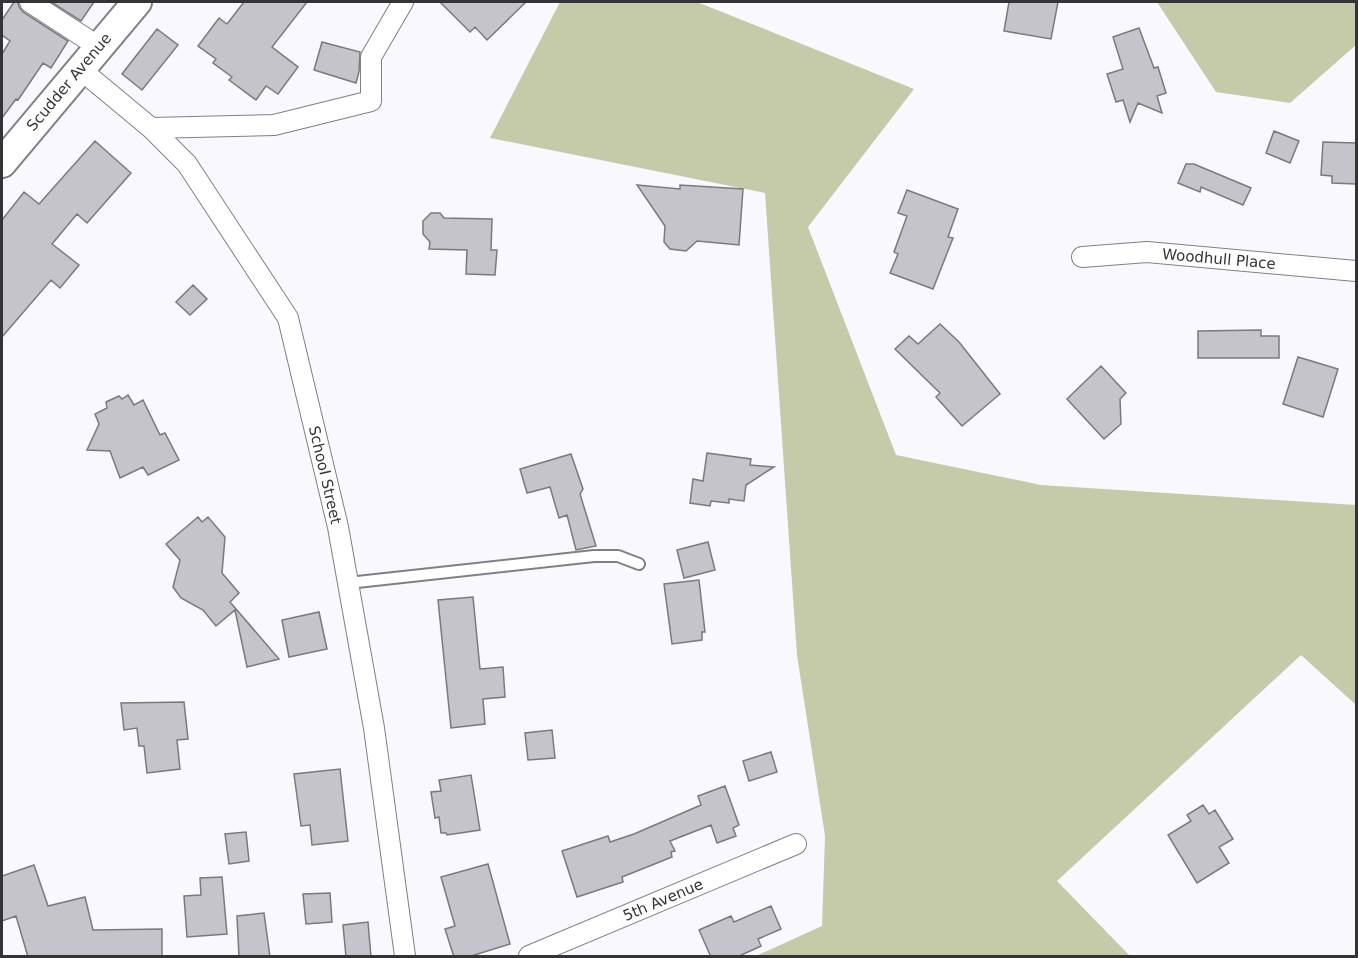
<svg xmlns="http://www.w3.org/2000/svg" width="1358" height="958" font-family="'DejaVu Sans',sans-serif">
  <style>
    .green { fill: #c5cba9 }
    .building { fill: #c5c4ca; stroke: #7a797e; stroke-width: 1.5 }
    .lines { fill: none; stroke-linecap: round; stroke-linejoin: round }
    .lane-casing { stroke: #807f85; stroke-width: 14 }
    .street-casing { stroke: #807f85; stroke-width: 22 }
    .secondary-casing { stroke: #807f85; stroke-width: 32 }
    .lane { stroke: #fff; stroke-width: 10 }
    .street { stroke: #fff; stroke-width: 20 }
    .secondary { stroke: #fff; stroke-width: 28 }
    .labels { text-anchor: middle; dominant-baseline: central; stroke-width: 4.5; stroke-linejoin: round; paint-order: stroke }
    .street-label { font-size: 15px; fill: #343436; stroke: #fff }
  </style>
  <rect width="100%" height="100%" fill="#f9f8ff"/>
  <!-- green -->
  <path class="green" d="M560,2h137l217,87 -106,138 88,228 145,30 315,20v200l-55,-50 -244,226 73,75h-374l66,-30 3,-90 -28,-181 -32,-462 -275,-55z
    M1157,2h199v43l-66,58 -74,-11z"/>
  <!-- building -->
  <path class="building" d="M14,2h4l1,5 4,5 45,29 -17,27 -8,-5 -25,37 -2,-1 -14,19v-64l8,-13 -8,-6v-15z
    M51,2h43l-13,19z
    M244,2h63l-35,45 26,20 -20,27 -12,-8 -10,14 -27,-20 3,-3 -19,-14 3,-4 -18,-13 21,-28 8,6z
    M440,2h86l-39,38 -12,-13 -5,5z
    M1009,2h49l-7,37 -47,-8z
    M1139,28l15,40 4,-1 8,26 -9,3 5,17 -24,-10 -8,19 -7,-22 -7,2 -9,-28 16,-5 -10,-32z
    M157,29l21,16 -36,45 -20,-16z
    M322,42l38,10 -1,20 -3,11 -42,-13z
    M1274,131l25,10 -9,22 -24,-10z
    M95,141l36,32 -44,50 -10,-9 -25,30 27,21 -19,23 -9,-8 -49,57v-117l22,-28 15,12z
    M1323,142l33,1v41l-24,-1v-7l-11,-1z
    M1186,164h8l57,24 -8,17 -42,-18 -1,5 -22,-9z
    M637,185l43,4v-4l63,4 -4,56 -42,-4 -11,10 -16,-2 -6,-7 1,-16z
    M907,190l51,19 -10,28 5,1 -20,51 -43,-16 8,-19 -4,-2 13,-36 -9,-3z
    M431,213h9l4,5 48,1 -1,31h6l-2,25 -29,-1 1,-24 -38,-1 1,-7 -7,-8v-13z
    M193,285l14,14 -17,16 -14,-13z
    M940,324l19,18 41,52 -38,32 -26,-29 4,-4 -45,-44 14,-13 9,8z
    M1261,330v6h18v22h-81v-27z
    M1298,357l40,12 -15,48 -40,-13z
    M1101,366l25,27 -6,6 1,25 -17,15 -37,-40z
    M128,395l6,10 9,-5 17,35 5,-2 14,27 -31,15 -5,-8 -23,11 -10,-27 -23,-1 12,-26 -4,-10 12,-6 -1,-6 13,-6 3,3z
    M707,453l44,6 -1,6 24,2 -28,18 -2,16 -15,-2v4l-18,-2 -1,5 -20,-3 3,-24 10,2z
    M571,454l12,35 -3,5 16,52 -20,4 -9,-35 -8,3 -9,-31 -23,6 -7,-24z
    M198,517l4,5 6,-5 17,20 -3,36 17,20 -9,9 49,57 -32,8 -12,-57 -19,16 -13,-16 -22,-12 -8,-11 7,-27 -14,-16z
    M708,542l7,28 -31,8 -7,-28z
    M699,580l6,52h-3v8l-30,4 -8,-60z
    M473,597l7,72 23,-2 2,30 -22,2 2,25 -34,4 -13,-128z
    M319,612l8,37 -38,8 -7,-37z
    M184,702l4,37 -11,1 3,29 -33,4 -3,-27h-5l-2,-18 -13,2 -3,-27z
    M552,730l3,28 -27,2 -3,-27z
    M771,752l6,20 -28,9 -6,-20z
    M340,769l8,72 -36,4 -2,-20 -9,1 -7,-52z
    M471,775l9,55 -33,5 -1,-2h-5l-2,-16 -4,1 -4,-26 10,-1 -2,-11z
    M725,786l14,39 -6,3 3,8 -19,7 -6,-18 -41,16 5,10 -4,1 1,5 -50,20 1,5 -46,15 -15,-46 46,-15 2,6 24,-8 67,-29 -3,-9z
    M1203,805l6,9 6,-4 18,29 -14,8 10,16 -32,20 -29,-48 23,-14 -4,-6z
    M246,832l3,29 -20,3 -4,-30z
    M488,864l22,80 -42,13h-14l-9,-28 10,-3 -14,-49z
    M34,865l14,41 37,-9 8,33 69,-1v28h-134l-12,-41 -14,5v-45z
    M222,877l5,57 -40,3 -3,-41 17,-1 -1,-17z
    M330,893l2,29 -26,2 -3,-30z
    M771,906l10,23 -23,10 3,7 -24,11h-26l-12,-27 32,-14 3,6z
    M264,913l6,44h-31l-2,-41z
    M368,922l3,35h-25l-3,-32z"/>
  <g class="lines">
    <!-- lane casing -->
    <g class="lane-casing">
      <path id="lane" d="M348,583l246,-27h24l21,8"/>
    </g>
    <!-- street casing -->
    <g class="street-casing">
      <path id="street" d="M30,2l69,45
        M80,69l71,59 36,36 101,154 50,209 10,56 26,145 31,228
        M151,128l123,-3 97,-24v-44l32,-55
        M1082,257l65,-5 209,19
        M529,956l267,-112"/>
    </g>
    <!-- secondary casing -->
    <g class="secondary-casing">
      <path id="secondary" d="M2,163l135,-161"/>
    </g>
    <!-- lane -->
    <use href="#lane" class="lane"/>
    <!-- street -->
    <use href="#street" class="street"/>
    <!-- secondary -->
    <use href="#secondary" class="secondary"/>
  </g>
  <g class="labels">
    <!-- street labels -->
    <g class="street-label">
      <text transform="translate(69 82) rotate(-50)">Scudder Avenue</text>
      <text transform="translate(1219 259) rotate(5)">Woodhull Place</text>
      <text transform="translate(325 475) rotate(77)">School Street</text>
      <text transform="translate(663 900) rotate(-23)">5th Avenue</text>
    </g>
  </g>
  <!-- border -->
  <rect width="1358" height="958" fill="none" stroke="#343436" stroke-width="6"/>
</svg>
